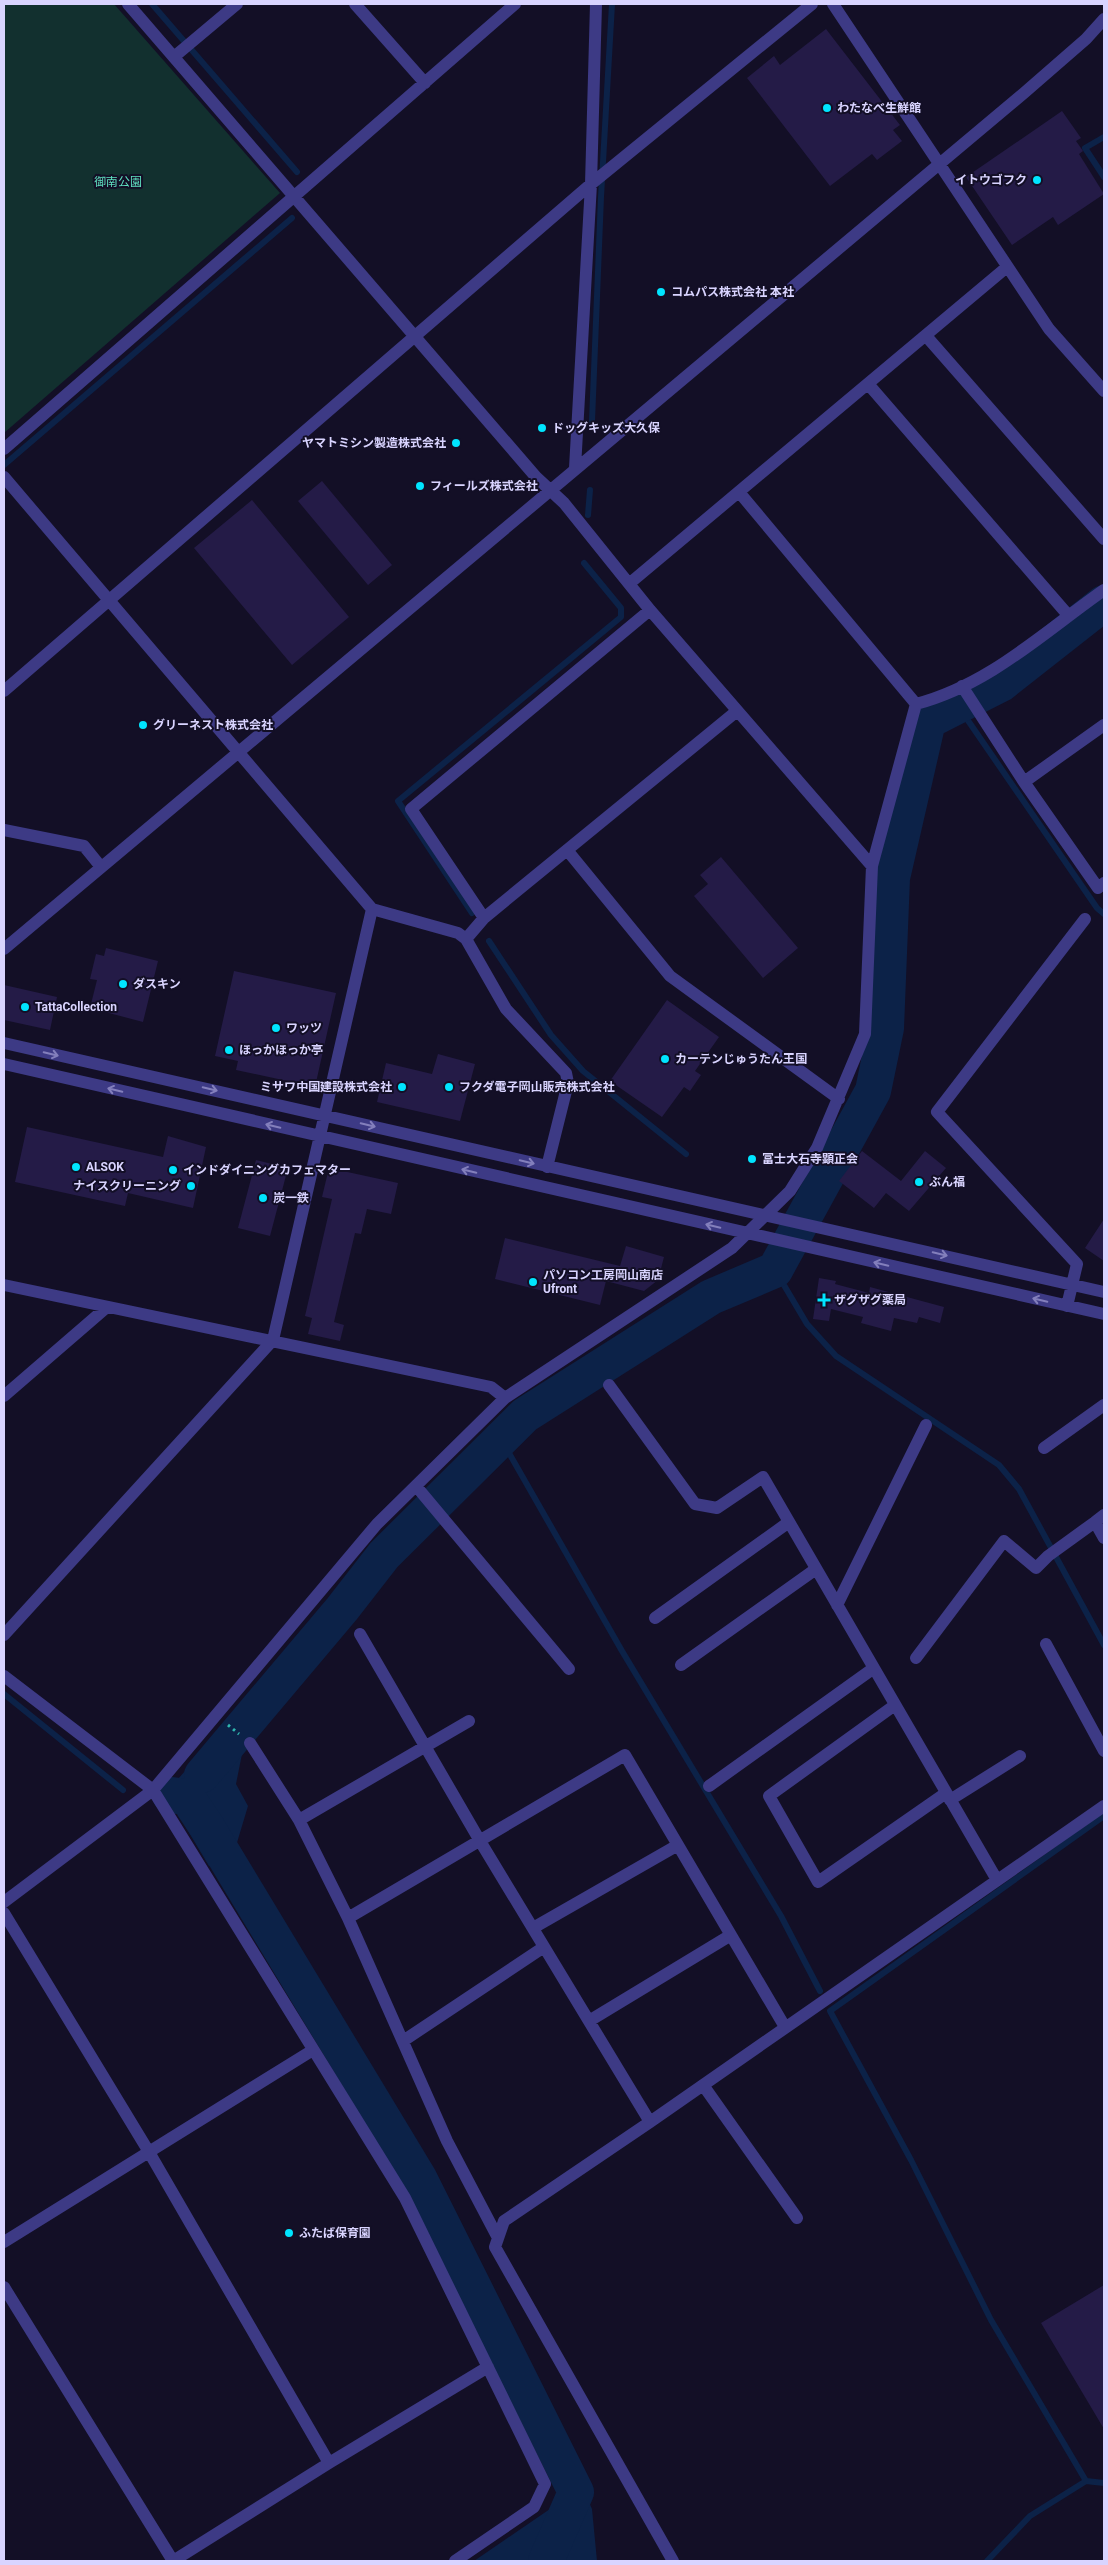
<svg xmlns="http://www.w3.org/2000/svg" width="1108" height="2565" font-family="Roboto,'Noto Sans JP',sans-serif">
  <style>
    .green { fill: #12302f }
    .water { fill: #0c2248 }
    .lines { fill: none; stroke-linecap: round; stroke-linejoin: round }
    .stream { stroke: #0c2248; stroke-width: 6 }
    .river { stroke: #0c2248; stroke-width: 36 }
    .building { fill: #241b47 }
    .path { stroke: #2fb8b0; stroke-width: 3; stroke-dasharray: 2.5 4; stroke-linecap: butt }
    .minor { stroke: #3d3a85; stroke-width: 12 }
    .oneway { stroke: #837fbc }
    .poi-dot { fill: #00e5ff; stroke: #130f26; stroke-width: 2 }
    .labels { text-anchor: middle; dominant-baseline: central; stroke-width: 4; stroke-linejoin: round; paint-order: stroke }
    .poi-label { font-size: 12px; font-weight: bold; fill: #d9d4ff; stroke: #130f26; text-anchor: start }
    .park-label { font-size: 12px; fill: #5fe0c0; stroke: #130f26 }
  </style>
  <rect width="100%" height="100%" fill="#130f26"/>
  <!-- green -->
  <path class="green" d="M4,4h110l166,189 -276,240z"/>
  <!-- water -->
  <path class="water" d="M224,1727l20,17 -8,40 12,22 -12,40 -27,20 -37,-62 -2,-16z
    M583,2489l9,20 5,52h-123l92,-63z"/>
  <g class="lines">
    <!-- stream -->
    <path class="stream" d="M152,4l145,168
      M1104,137l-19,11 19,29
      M592,421l9,-224 11,-193
      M4,465l288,-247
      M588,515l2,-25
      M958,706l139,202 7,6
      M472,913l-74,-112 223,-184v-9l-37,-45
      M489,941l62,94 32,36 103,83
      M775,1270l32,54 29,32 163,109 20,24 85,156
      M501,1439l121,212 159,265 39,75
      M4,1694l119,96
      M1086,2481l-95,-161 -80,-160 -81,-149 274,-195
      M987,2561l43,-45 56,-35 18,2"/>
    <!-- river -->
    <path class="river" d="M202,1775l140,-166 42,-54 141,-140 186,-118 64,-27 98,-179 13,-63 6,-150 36,-157 73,-37 103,-81
      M170,1795l17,2 20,30 212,351 157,314 -30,69"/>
  </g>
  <!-- building -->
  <path class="building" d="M826,29l74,96 -7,5 9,11 -25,19 -5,-6 -42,32 -83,-108 27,-22 6,9z
    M1062,111l19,27 -5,3 7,10 -4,3 25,40 -46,31 -5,-8 -41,28 -46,-68z
    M322,481l70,84 -24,20 -70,-84z
    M252,500l97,117 -57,48 -98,-117z
    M721,857l77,91 -35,30 -69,-82 14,-12 -8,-9z
    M106,948l52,13 -15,61 -53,-14 7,-28 -7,-1 6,-25 8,2z
    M234,971l102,22 -21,94 -79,-17 2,-9 -23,-5z
    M4,985l53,12 -7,33 -46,-10z
    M667,1000l52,37 -24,34 6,4 -11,16 -6,-4 -22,30 -52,-36z
    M438,1054l37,10 -15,57 -83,-19 9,-39 46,11z
    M27,1127l136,30 5,-21 38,11 -13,61 -65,-15 -3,13 -110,-24z
    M862,1151l39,30 24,-30 21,17 -37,43 -23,-18 -12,15 -35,-27z
    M256,1160l32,8 -18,68 -32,-8z
    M329,1168l69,15 -7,31 -24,-5 -6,25 -6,-1 -21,89 10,3 -4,16 -32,-7 4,-16 -7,-2 27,-117 -10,-2z
    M1104,1219v42l-19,-13z
    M505,1238l115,28 6,-20 38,11 -6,23 -14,11 -38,-10 -6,24 -105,-26z
    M819,1278l17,3 -1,3 34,9 1,-6 74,20 -4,16 -21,-6 -2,6 -23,-5 -3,13 -30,-8 2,-6 -32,-8 -2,12 -16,-2z
    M1104,2285v144l-63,-106z"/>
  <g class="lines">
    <!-- path -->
    <path class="path" d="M228,1725l11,9"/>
    <!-- minor -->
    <path class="minor" d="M128,4l408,473 28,26 86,107 222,256
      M355,4l70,79
      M833,4l216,325 55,62
      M175,56l62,-52
      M927,337l177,202
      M869,385l199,230
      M4,449l511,-445
      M575,468l16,-284 5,-180
      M4,477l368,432 -99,431 -269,295
      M739,492l177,212
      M630,583l377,-316
      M962,686l62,96 74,106 6,-5
      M4,691l587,-507 221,-180
      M916,704c73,-19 128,-72 188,-114
      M1024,782l80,-57
      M4,830l80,16 17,21
      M567,850l103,126 169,123
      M372,909l86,24 8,6 40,70 60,64 2,10 -21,84
      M484,918l-73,-109 239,-199
      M466,939l18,-21 253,-207
      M4,949l1020,-856 62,-54 18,-20
      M4,1043l1100,249
      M4,1064l1100,250
      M4,1285l487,102 14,11
      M1067,1306l10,-42 -140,-152 148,-193
      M609,1385l86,119 22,4 46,-31 234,403
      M4,1396l103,-89
      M1044,1448l60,-43
      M416,1486l153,183
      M1104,1515l-9,7 9,16
      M837,1605l89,-180
      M655,1618l134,-96
      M360,1634l120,207 170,281
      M1046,1644l58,107
      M916,1658l88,-117 32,27 12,-12 47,-34
      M681,1665l135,-96
      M4,1676l149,114 252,408 140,286 -11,23 -79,54
      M895,1705l-126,91 49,86 128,-89
      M250,1743l49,77 49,98 99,223 51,97
      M709,1786l165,-118
      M950,1800l70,-44
      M299,1820l170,-99
      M4,1902l149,-112 224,-266 128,-126 227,-150 58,-57 27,-43 48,-114 7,-168 44,-162
      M4,1913l145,239 180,311
      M348,1918l277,-163 160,272
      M533,1928l145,-83
      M589,2021l142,-86
      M403,2041l141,-94
      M703,2085l94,133
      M4,2242l309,-192
      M4,2287l169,274
      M173,2561l156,-98 159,-96
      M673,2561l-178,-314 9,-26 146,-99 454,-316"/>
  </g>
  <!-- one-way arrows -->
  <defs><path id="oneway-shaft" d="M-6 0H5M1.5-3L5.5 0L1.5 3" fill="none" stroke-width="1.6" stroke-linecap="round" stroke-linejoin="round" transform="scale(1.25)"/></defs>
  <g class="oneway">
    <use href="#oneway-shaft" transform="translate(51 1054) rotate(13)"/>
    <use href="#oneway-shaft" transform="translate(210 1089) rotate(13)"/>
    <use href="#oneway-shaft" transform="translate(115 1090) rotate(-167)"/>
    <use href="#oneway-shaft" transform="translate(368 1125) rotate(13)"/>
    <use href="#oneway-shaft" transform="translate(273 1126) rotate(-167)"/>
    <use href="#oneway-shaft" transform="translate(527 1162) rotate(13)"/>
    <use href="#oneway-shaft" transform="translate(469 1171) rotate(-167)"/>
    <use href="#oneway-shaft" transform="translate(713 1226) rotate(-167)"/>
    <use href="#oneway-shaft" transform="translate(940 1254) rotate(13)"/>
    <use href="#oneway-shaft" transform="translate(881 1264) rotate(-167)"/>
    <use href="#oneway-shaft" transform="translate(1040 1300) rotate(-167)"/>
  </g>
  <!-- markers -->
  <g class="poi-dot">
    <circle cx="827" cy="108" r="5"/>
    <circle cx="1037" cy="180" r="5"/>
    <circle cx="661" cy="292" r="5"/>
    <circle cx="542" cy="428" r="5"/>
    <circle cx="456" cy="443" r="5"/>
    <circle cx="420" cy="486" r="5"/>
    <circle cx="143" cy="725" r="5"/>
    <circle cx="123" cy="984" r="5"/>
    <circle cx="25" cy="1007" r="5"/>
    <circle cx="276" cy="1028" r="5"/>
    <circle cx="229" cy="1050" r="5"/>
    <circle cx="665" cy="1059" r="5"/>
    <circle cx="402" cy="1087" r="5"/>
    <circle cx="449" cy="1087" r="5"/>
    <circle cx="752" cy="1159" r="5"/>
    <circle cx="76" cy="1167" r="5"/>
    <circle cx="173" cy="1170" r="5"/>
    <circle cx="919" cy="1182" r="5"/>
    <circle cx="191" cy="1186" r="5"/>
    <circle cx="263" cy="1198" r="5"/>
    <circle cx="533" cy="1282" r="5"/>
    <path d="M821.5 1292.5h5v5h5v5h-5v5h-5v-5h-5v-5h5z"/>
    <circle cx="289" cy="2233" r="5"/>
  </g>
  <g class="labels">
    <!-- poi labels -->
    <g class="poi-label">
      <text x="837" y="108">わたなべ生鮮館</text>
      <text x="1027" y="180" text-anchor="end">イトウゴフク</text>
      <text x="671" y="292">コムパス株式会社 本社</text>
      <text x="552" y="428">ドッグキッズ大久保</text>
      <text x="446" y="443" text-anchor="end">ヤマトミシン製造株式会社</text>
      <text x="430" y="486">フィールズ株式会社</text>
      <text x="153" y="725">グリーネスト株式会社</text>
      <text x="133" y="984">ダスキン</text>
      <text x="35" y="1007">TattaCollection</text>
      <text x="286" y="1028">ワッツ</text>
      <text x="239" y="1050">ほっかほっか亭</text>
      <text x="675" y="1059">カーテンじゅうたん王国</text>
      <text x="392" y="1087" text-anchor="end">ミサワ中国建設株式会社</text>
      <text x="459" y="1087">フクダ電子岡山販売株式会社</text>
      <text x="762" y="1159">冨士大石寺顕正会</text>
      <text x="86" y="1167">ALSOK</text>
      <text x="183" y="1170">インドダイニングカフェマター</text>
      <text x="929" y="1182">ぶん福</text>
      <text x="181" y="1186" text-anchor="end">ナイスクリーニング</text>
      <text x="273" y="1198">炭一鉄</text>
      <text x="543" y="1275">パソコン工房岡山南店<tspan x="543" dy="14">Ufront</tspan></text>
      <text x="834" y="1300">ザグザグ薬局</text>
      <text x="299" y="2233">ふたば保育園</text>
    </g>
    <!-- park labels -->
    <g class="park-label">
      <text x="118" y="182">御南公園</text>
    </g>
  </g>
  <!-- border -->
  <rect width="1108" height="2565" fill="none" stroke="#d9d4ff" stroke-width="10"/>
</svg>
